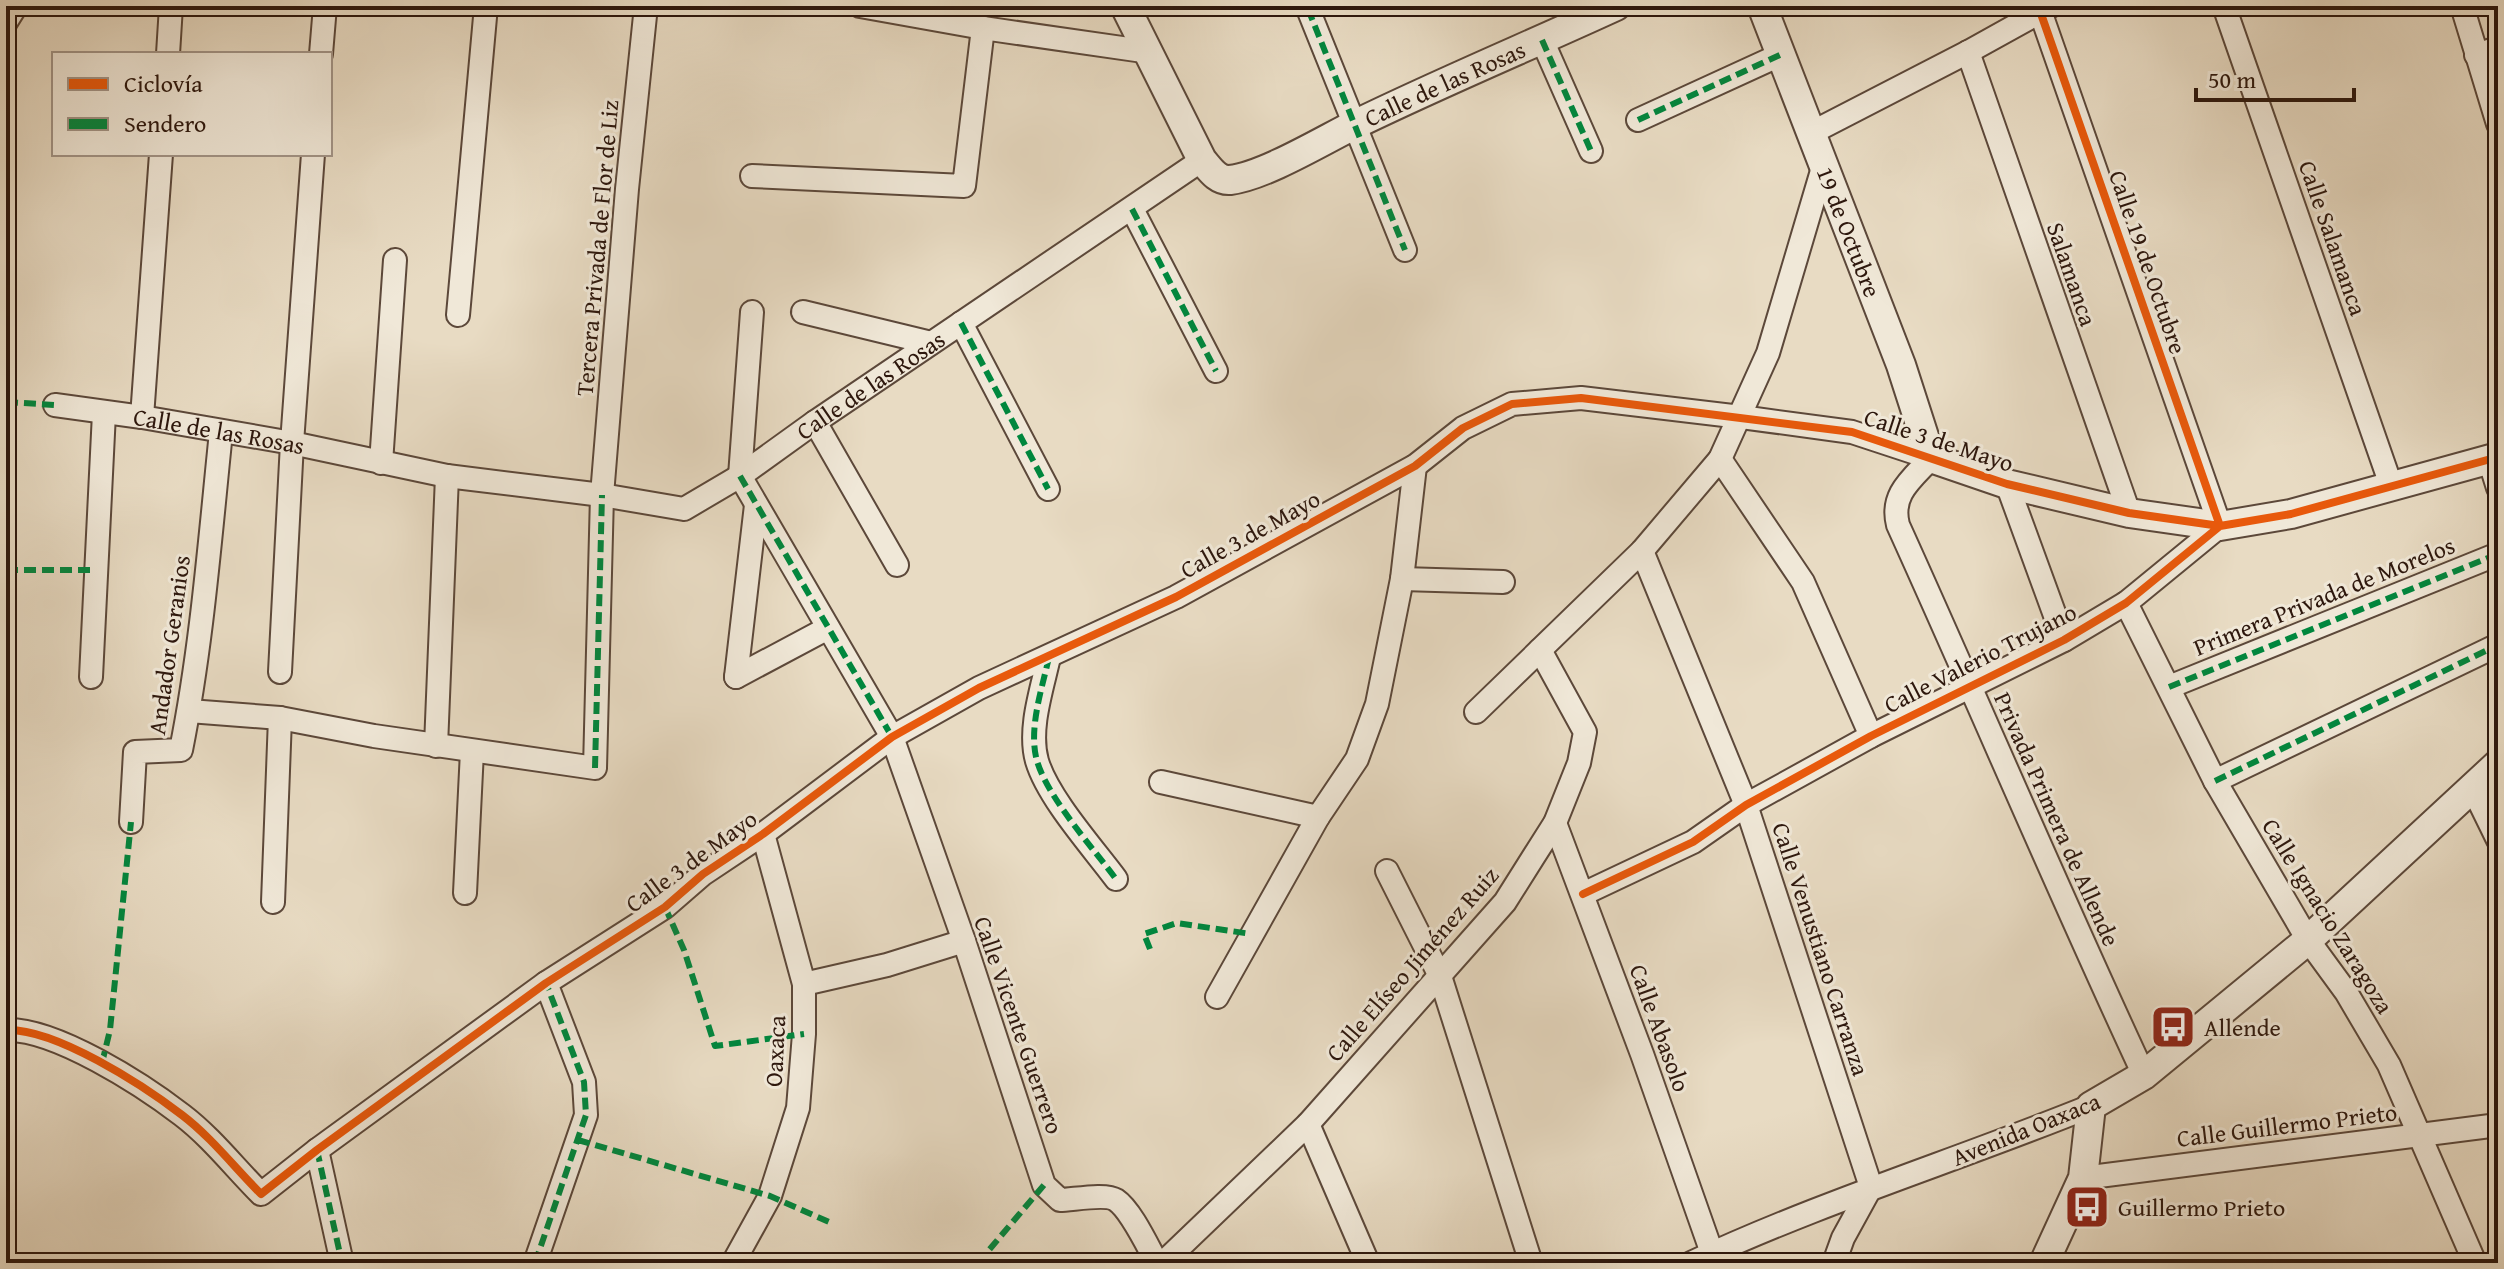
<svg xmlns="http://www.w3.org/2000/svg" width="2504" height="1269" font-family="'Gentium Book Plus',serif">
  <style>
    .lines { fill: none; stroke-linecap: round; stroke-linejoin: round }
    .minor-casing { stroke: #5c483a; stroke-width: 26 }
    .tertiary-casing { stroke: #5c483a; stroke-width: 32 }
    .minor { stroke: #f0e8d8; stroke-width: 22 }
    .tertiary { stroke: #f0e8d8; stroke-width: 28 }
    .quiet { stroke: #00873e; stroke-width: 6; stroke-dasharray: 12 6; stroke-linecap: butt }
    .cycleway-casing { stroke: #f0e8d8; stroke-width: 13 }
    .cycleway { stroke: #e8590c; stroke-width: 8 }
    .labels { text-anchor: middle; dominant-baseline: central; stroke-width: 6; stroke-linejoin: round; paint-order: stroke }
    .street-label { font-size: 24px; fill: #2d170d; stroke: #f0e8d8 }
    .poi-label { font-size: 24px; fill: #2d170d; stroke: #f0e8d8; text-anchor: start }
  </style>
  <rect width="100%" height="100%" fill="#e8dbc3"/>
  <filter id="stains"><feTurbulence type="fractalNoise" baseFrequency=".0025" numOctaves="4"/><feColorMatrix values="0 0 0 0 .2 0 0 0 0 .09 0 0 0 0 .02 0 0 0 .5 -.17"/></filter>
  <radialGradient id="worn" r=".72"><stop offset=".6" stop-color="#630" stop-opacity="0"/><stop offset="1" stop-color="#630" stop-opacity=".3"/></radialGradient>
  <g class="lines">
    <!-- minor casing -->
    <g class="minor-casing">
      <g id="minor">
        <path d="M860,6l123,22 167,24"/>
        <path d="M2224,6l168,482"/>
        <path d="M2462,6l36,118"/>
        <path d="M1308,9l97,241"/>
        <path d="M6,22l10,-16"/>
        <path d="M1542,40l49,111"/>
        <path d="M1968,52l161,461"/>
        <path d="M168,54l3,-48"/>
        <path d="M321,54l4,-48"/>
        <path d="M2476,55l22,-7"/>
        <path d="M1638,120l144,-66"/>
        <path d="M1811,133l157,-81 83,-46"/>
        <path d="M752,176l212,10 19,-158"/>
        <path d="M1132,209l84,162"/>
        <path d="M752,312l-12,164 152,261 72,204 80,244 16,15c12,0 45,-7 56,0 15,10 32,47 41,63"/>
        <path d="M803,312l128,31"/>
        <path d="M458,315l28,-309"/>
        <path d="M961,323l87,166"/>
        <path id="s1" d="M55,405l87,12 150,26 155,33 155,19 82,14 56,-33 75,-54 387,-262"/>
        <path d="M142,417l19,-263"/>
        <path d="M815,422l82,143"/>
        <path d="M1720,459l83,123 68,154"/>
        <path d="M2489,459l9,29"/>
        <path d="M381,463l14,-203"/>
        <path d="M2007,484l57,156"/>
        <path d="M1642,551l104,254 125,382 -28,51 -9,25"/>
        <path d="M1402,579l101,3"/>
        <path d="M2126,603l89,178 93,159 38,52 43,73 86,198"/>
        <path d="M1049,657c-7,32 -21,72 -12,104 11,37 56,87 79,118"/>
        <path d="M280,672l12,-229 21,-289"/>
        <path d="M91,677l13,-264"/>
        <path d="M736,677l20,-172"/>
        <path d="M736,677l92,-49"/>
        <path d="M2169,687l329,-133"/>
        <path d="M189,711l91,7 94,18 221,32 7,-273 25,-306 19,-183"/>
        <path d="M1476,712l166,-161 78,-92 48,-106 56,-189"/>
        <path d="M436,746l11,-270"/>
        <path d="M2215,781l283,-136"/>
        <path d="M1161,782l157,35"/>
        <path d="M2472,787l26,53"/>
        <path d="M131,822l4,-70 46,-2c21,-105 29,-212 40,-318"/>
        <path d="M1555,823l87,231 70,199"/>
        <path d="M1387,871l53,105 91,287"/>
        <path d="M465,893l7,-142"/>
        <path d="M1583,894l110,-52 53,-37 125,-69 193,-96 62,-37 94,-77 -180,-515"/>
        <path d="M273,902l7,-184"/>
        <path d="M804,984l83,-19 77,-24"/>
        <path d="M1217,997l101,-180 39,-58 20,-55 25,-125 13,-113"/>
        <path d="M6,1030c49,-2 137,55 176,85 29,22 53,53 79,79l56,-44 229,-167 119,-76 38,-33 60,-40 129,-97 87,-49 197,-91 239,-131 48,-38 49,-24 69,-6 160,19 111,15 79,26c-19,21 -41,36 -33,67 83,183 161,368 246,550"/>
        <path d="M1308,1124l60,139"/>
        <path d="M317,1150l25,113"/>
        <path d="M2083,1178l415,-53"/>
        <path d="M535,1263l51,-148 -2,-33 -38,-99"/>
        <path d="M733,1263l37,-67 28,-88 6,-74v-50l-41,-150"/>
        <path d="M1163,1263l145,-139 197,-222 29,-46 21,-33 24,-60 6,-31 -45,-82"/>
        <path d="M1691,1263c130,-61 267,-103 400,-157"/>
      </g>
    </g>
    <!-- tertiary casing -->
    <g class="tertiary-casing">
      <g id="tertiary">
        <path id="s2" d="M1125,6l77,154c8,9 15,21 28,20 34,-4 92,-39 124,-55 86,-42 175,-79 262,-119"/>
        <path id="s3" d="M1762,6l139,359 30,93 76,26 122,29 91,13 71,-12 207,-57"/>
        <path d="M2044,1263l39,-85 8,-72 53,-31 164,-135 190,-176"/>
      </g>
    </g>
    <!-- minor -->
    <use href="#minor" class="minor"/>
    <!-- tertiary -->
    <use href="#tertiary" class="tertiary"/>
    <!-- quiet -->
    <path class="quiet" d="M1308,9l97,241
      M1542,40l49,111
      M1638,120l144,-66
      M1132,209l84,162
      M961,323l87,166
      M6,402l49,3
      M740,476l152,261
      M6,570h89
      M1049,657c-7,32 -21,72 -12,104 11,37 56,87 79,118
      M2169,687l329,-133
      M595,768l7,-273
      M2215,781l283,-136
      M665,907l19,43 31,96 89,-12
      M1150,949l-6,-15 33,-11 74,11
      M102,1063l8,-33 21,-208
      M578,1140l192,56 59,26
      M317,1150l25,113
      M342,1257l51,6
      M535,1263l51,-148 -2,-33 -38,-99
      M978,1263l66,-78"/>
    <!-- cycleway casing -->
    <g class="cycleway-casing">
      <path id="cycleway" d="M1583,894l110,-52 53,-37 125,-69 193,-96 62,-37 94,-77 -180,-515
        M6,1030c49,-2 137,55 176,85 29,22 53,53 79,79l56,-44 229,-167 119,-76 38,-33 60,-40 129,-97 87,-49 197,-91 239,-131 48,-38 49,-24 69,-6 271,34 155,52 122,29 91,13 71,-12 207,-57"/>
    </g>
    <!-- cycleway -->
    <use href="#cycleway" class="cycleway"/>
  </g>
  <!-- icons -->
  <defs>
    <g id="bus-square" transform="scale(2.3)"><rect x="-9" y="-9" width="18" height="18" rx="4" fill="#8f2418" stroke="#f0e8d8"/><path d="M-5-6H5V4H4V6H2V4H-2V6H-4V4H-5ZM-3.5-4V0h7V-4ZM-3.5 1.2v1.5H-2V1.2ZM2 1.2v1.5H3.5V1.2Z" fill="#fff"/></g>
  </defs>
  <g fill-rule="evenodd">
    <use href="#bus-square" x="2173" y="1027"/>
    <use href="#bus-square" x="2087" y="1207"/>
  </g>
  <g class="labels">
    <!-- street labels -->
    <g class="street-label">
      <text stroke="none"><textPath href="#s2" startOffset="444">Calle de las Rosas</textPath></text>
      <text stroke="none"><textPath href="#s3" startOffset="242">19 de Octubre</textPath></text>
      <text transform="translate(2333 238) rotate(71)">Calle Salamanca</text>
      <text transform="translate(597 248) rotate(-85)">Tercera Privada de Flor de Liz</text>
      <text transform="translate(2148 262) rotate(71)">Calle 19 de Octubre</text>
      <text transform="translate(2072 274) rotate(71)">Salamanca</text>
      <text stroke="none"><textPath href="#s1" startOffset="862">Calle de las Rosas</textPath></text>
      <text stroke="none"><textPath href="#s1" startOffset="166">Calle de las Rosas</textPath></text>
      <text transform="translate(1939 440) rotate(18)">Calle 3 de Mayo</text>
      <text transform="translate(1250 534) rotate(-29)">Calle 3 de Mayo</text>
      <text transform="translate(2324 596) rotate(-22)">Primera Privada de Morelos</text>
      <text transform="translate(169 645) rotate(-82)">Andador Geranios</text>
      <text transform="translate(1980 658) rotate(-27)">Calle Valerio Trujano</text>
      <text transform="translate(2057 819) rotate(66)">Privada Primera de Allende</text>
      <text transform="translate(691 861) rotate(-36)">Calle 3 de Mayo</text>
      <text transform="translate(2328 916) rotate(58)">Calle Ignacio Zaragoza</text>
      <text transform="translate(1821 949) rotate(72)">Calle Venustiano Carranza</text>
      <text transform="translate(1412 964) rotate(-49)">Calle Elíseo Jiménez Ruiz</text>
      <text transform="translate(1019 1025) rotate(71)">Calle Vicente Guerrero</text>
      <text transform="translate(1660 1028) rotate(70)">Calle Abasolo</text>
      <text transform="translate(775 1051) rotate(-87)">Oaxaca</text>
      <text transform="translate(2287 1125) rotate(-7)">Calle Guillermo Prieto</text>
      <text transform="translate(2026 1129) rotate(-22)">Avenida Oaxaca</text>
    </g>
    <!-- poi labels -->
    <g class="poi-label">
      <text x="2204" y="1027">Allende</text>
      <text x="2118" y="1207">Guillermo Prieto</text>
    </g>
  </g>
  <!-- margin -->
  <rect width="2504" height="1269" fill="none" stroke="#e8dbc3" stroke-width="32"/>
  <rect x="8" y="8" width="2488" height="1253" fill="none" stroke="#2d170d" stroke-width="4"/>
  <rect x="16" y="16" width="2472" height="1237" fill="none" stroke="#2d170d" stroke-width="2"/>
  <!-- legend -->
  <rect x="52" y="52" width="280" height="104" fill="#f0e8d8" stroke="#a29487" stroke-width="2"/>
  <rect x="68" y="78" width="40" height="12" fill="#e8590c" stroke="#a29487" stroke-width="2"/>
  <text x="124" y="92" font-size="24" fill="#2d170d">Ciclovía</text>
  <rect x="68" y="118" width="40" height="12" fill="#00873e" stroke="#a29487" stroke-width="2"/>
  <text x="124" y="132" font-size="24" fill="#2d170d">Sendero</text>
  <!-- scale -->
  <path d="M2196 88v12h158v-12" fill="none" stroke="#2d170d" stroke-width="4"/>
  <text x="2208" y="88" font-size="24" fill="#2d170d" stroke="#f0e8d8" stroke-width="6" paint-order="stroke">50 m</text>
  <rect width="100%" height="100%" filter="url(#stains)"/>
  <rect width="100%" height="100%" fill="url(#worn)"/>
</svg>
